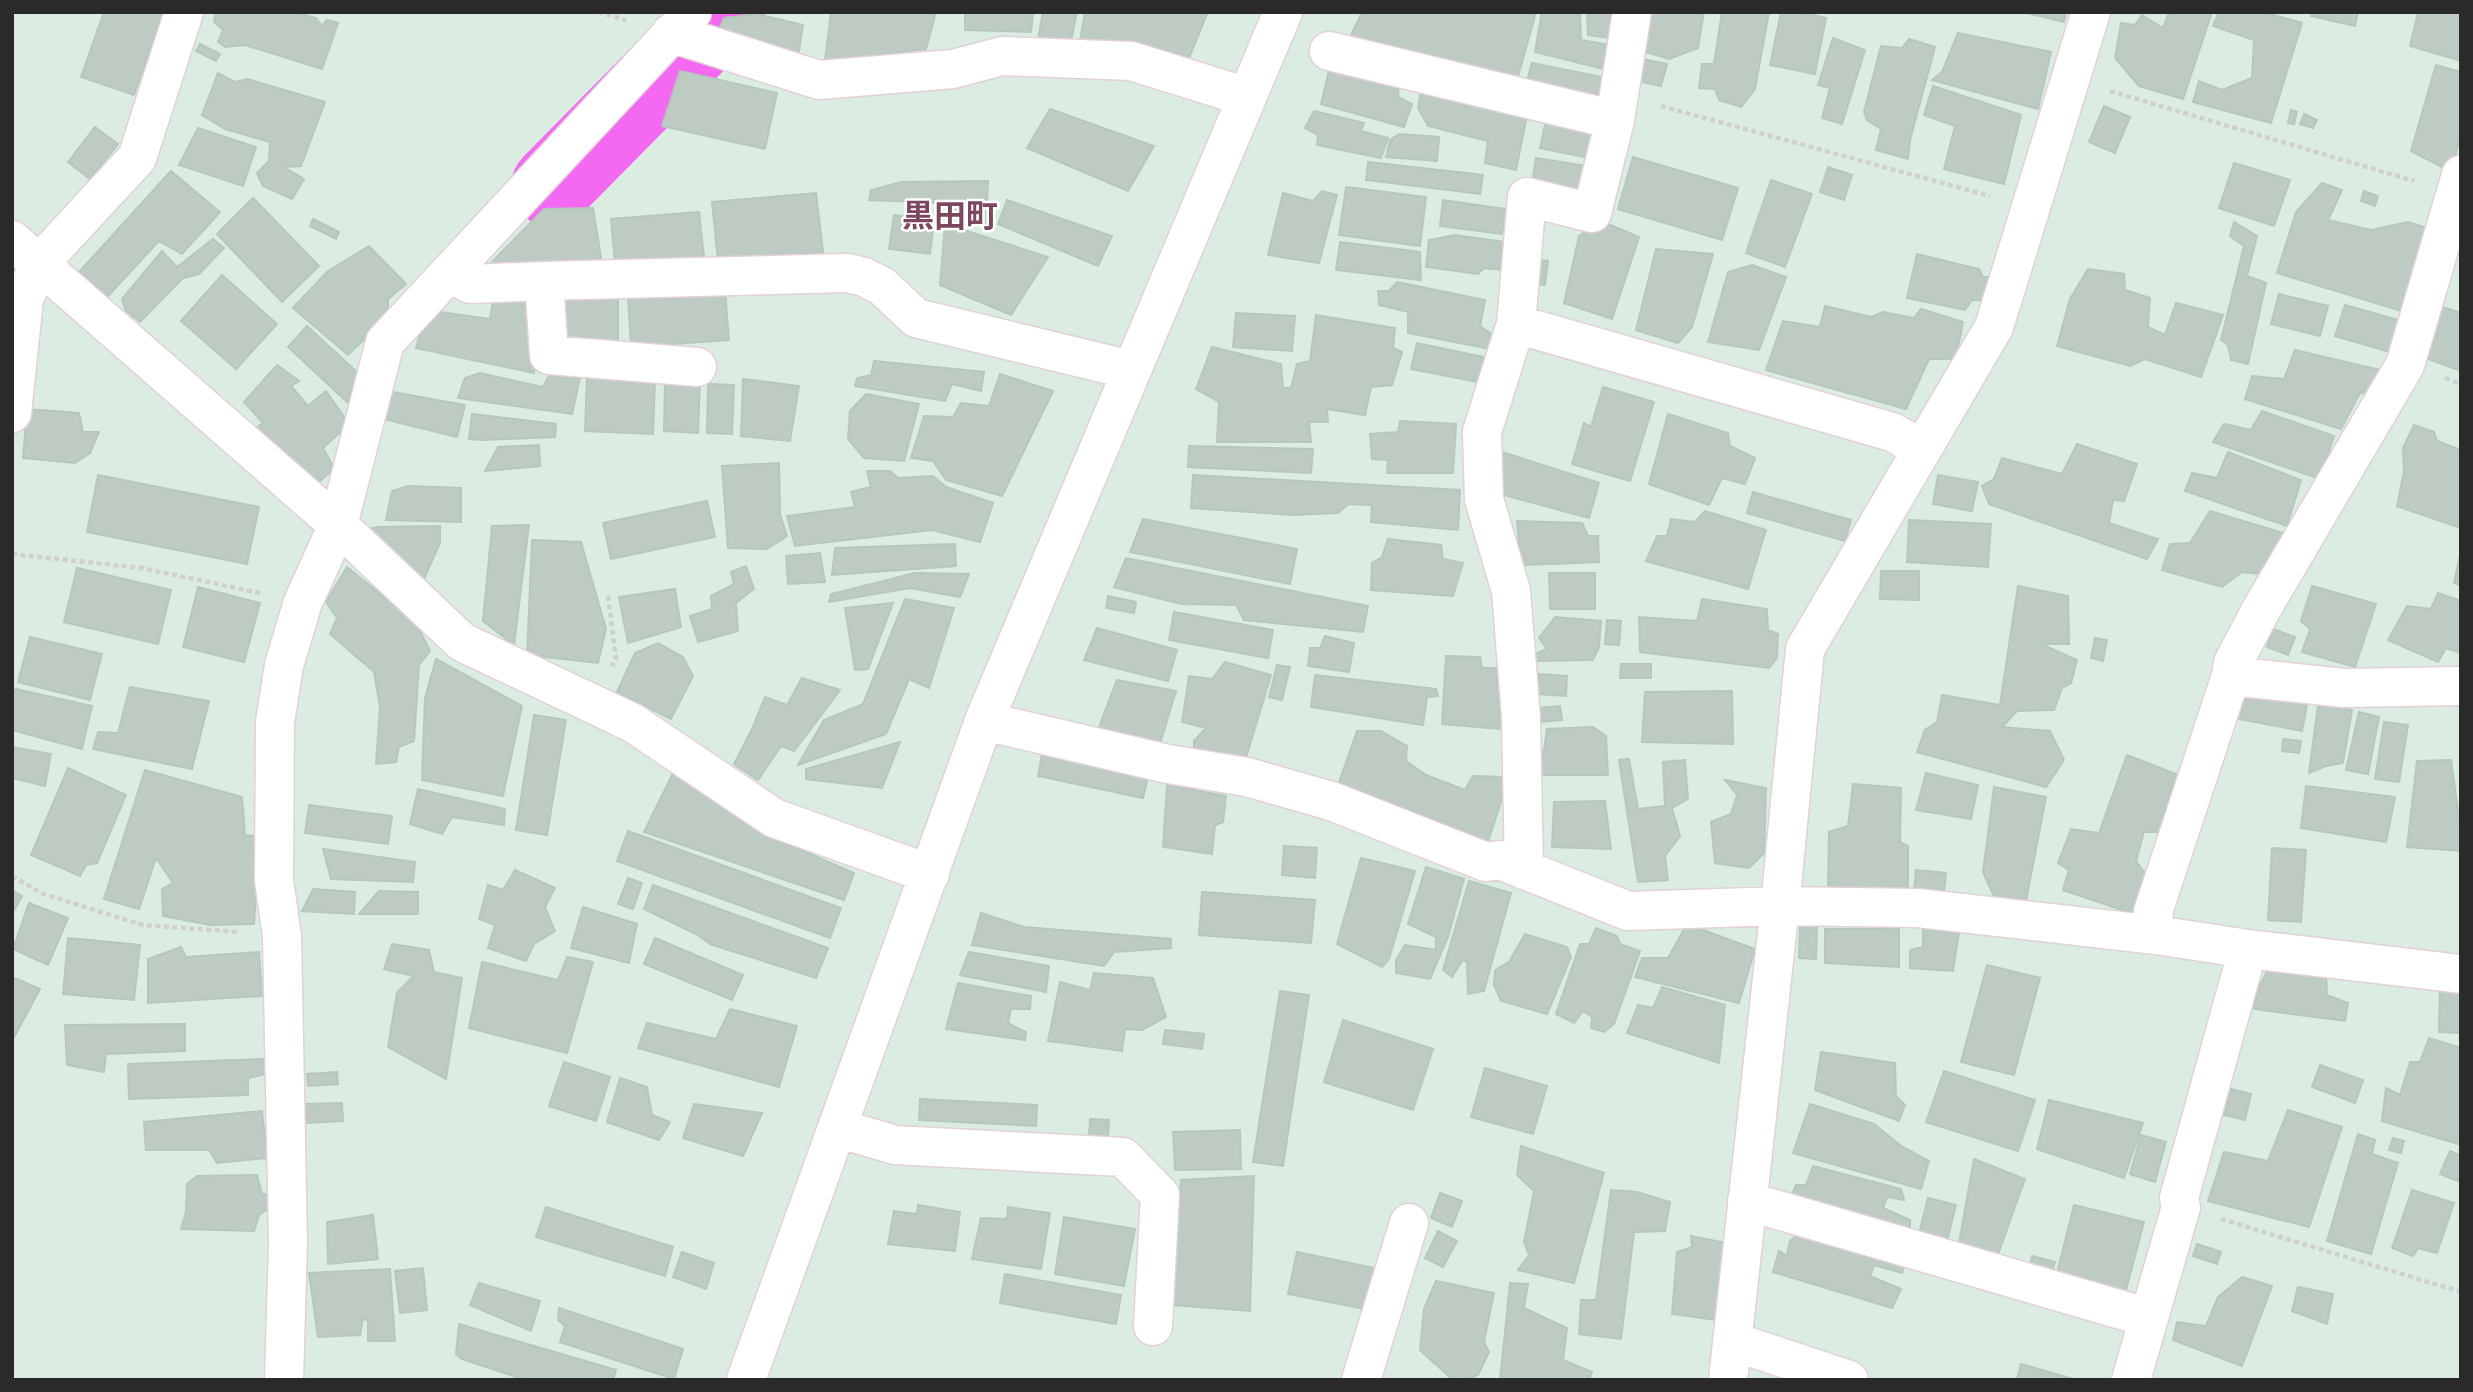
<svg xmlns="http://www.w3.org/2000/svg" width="2473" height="1392" font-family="'Alegreya Sans','Noto Sans JP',sans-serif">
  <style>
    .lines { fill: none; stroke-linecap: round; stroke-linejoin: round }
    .river { stroke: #f369f2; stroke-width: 82 }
    .building { fill: #becbc2; stroke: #b5c8bc; stroke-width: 2 }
    .minor-casing { stroke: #e3d0d9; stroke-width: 41 }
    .path { stroke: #d0d0d0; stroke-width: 4.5; stroke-dasharray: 5 3.5; stroke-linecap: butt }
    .minor { stroke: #fff; stroke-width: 38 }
    .labels { text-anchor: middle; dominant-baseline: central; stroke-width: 5; stroke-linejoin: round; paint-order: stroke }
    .quarter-label { font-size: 32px; font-weight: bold; fill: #7c485f; stroke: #fff }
  </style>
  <rect width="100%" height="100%" fill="#dbece0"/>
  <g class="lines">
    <!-- river -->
    <path class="river" d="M552,186l172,-174"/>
  </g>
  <!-- building -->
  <path class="building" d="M104,12h59l-29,83 -53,-18z
    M216,12h80l20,6 6,8 5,-6 11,3 -16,46 -77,-24 -20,2 -7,-5 5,-12 -9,-8z
    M831,12h105l-10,37 -101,12z
    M965,12h68l-2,20 -66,-2z
    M1043,12h34l-6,30 -33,-3z
    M1085,12h110l12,2 -21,51 -106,-23z
    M1362,12h174l-21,75 -169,-41z
    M1542,12h38l1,28 35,6 -4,25 -77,-19z
    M1587,12h35l-4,27 -30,-4z
    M1640,12h64l-6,36 -29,11 -33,-10z
    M1722,12h47l-14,77 -14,18 -22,-7 -4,-11 -16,-1 3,-24h12z
    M1781,12h19l26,6 -11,56 -45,-9z
    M2023,12h43l-2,10z
    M2169,12h43l-29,87 -44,-13 -24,-28 6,-35 14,2 7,-10 21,13z
    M2219,12h45l38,11 -31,100 -78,-21 6,-21 23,9 30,-12 2,-38 -41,-14z
    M2312,12h46l-3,14 -44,-10z
    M2418,12h43v49l-51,-15z
    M757,14l46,11 -5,32 -80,-25 6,-14z
    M1958,33l93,19 -13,57 -106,-29 10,-8z
    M1833,38l32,12 -23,74 -20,-6 8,-30 -12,-3z
    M1909,39l26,8 -25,93 -2,19 -32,-9 5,-21 -14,-9 -3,-8 17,-66 21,2z
    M200,44l20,10 -4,7 -20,-10z
    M1637,58l30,6 -6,22 -29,-6z
    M1331,62l68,19 -1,16 14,7 -8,23 -83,-23z
    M1532,63l80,16 -5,26 -82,-17z
    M2436,65l25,7v64l-11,35 -39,-20z
    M680,71l97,22 -12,56 -103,-23z
    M218,73l17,9 12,-3 78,23 -24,64 -17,1 20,12 -12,20 -29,-13 -6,-13 12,-12 1,-19 -45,-13 -23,-14z
    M1422,85l106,26 -12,59 -31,-7 3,-22 -60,-15 -10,-18z
    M1933,86l88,29 -17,69 -60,-15 11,-43 -31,-11z
    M2104,106l26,11 -15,36 -26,-11z
    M1050,109l104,37 -26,45 -101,-43z
    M2291,110l6,2 -3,12 -6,-1z
    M1314,111l50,12 -3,8 27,7 -7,20 -64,-13 1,-10 -13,-7z
    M2304,114l13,6 -4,8 -13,-4z
    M1547,116l53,11 -6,32 -54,-11z
    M95,127l23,17 -28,35 -22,-17z
    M198,128l58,19 -13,39 -64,-21z
    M1399,134l40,3 -2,24 -51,-4 4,-17z
    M1633,157l105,31 -16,52 -104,-31z
    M1536,158l57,9 -3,26 -58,-9z
    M1368,162l115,13 -3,19 -114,-14z
    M2234,163l56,17 -16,46 -55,-18z
    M1828,167l24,8 -8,25 -24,-8z
    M171,171l49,41 -38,42 -23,-13 -52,56 -28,-25z
    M1771,180l41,14 -27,73 -39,-14z
    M988,181l-2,46 -42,-24 -75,-3 2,-10 31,-8z
    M2322,183l20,7 -14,30 43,10 37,-8 16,5 4,25 -20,61 -131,-40 19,-61z
    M1346,187l80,10 -6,49 -81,-11z
    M1322,191l15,4 -18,68 -51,-8 15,-62 30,8z
    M2364,191l14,5 -3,10 -14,-5z
    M816,193l7,59 -105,9 -6,-59z
    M253,198l66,68 -37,36 -65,-68z
    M1007,200l105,36 -14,30 -100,-42z
    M1443,200l63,9 -4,25 -62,-8z
    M593,208l11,68 -120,-6 60,-61z
    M699,212l6,54 -89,7 -5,-54z
    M894,215l40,5 -4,34 -41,-5z
    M313,219l26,13 -3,7 -26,-13z
    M1601,221l38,16 -27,82 -48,-16 15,-67z
    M2234,222l23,14 -10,40 19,7 -18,81 -17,-4 -3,-15 -7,-5 23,-94 -14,-10z
    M945,224l103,33 -37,58 -71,-30z
    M1455,235l50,7 -3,28 -18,-2 -6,6 -52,-7 3,-27z
    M213,239l11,9 -25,26 -16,4 -43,44 -14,-11 -4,-12 40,-48 15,16z
    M1340,242l80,10 1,28 -85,-10z
    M369,246l37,38 -18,15v17l-40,39 -55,-47 35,-37z
    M1656,249l57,5 -21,73 -14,16 -42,-13z
    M1917,254l62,15 4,8h14l-8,24 -17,-1 -7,10 -58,-12z
    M1537,260l11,1 -3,24 -11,-1z
    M1752,265l34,12 -27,73 -51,-8 20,-70z
    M2088,269l36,5 1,16 25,8 -2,29 17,8 11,-32 47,12 -22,62 -56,-18 -15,7 -73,-20 13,-47z
    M222,275l55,49 -41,45 -55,-48z
    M1397,282l88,18 -5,26 16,11 -5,12 -83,-16v-21l-29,-7 -1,-14h11z
    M725,290l4,50 -98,7 -3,-50z
    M2279,294l49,12 -8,30 -49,-12z
    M565,297h53v49h-54z
    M493,300l42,5 -1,68 -118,-25 11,-38 63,9z
    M2345,305l57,16 -9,32 -58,-17z
    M2436,305l25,8v58l-41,-15z
    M1825,306l46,11 12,-5 31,6 7,-9 42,13 -7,37h-27l-23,50 -140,-39 17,-49 37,6z
    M1236,313l59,3 -3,35 -59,-4z
    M1316,315l79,13 -2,20 9,4 -10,33 -21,2 -6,28 -38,-6 1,13h-19l2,20h-94l2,-40 -23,-13 16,-42 69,17 2,24h8l6,-24 13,-3z
    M307,326l51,47 -10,30 -60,-56z
    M1417,343l66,14 -5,25 -67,-13z
    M2295,350l89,21 -11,21 -13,1 -19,36 -96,-30 7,-23 32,3z
    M874,361l110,11 -3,19 -29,-7 -7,17 -90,-15 2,-8 14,-3z
    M277,365l22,16 -8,5 17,20 18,-15 23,33 -26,24 11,20 -19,18 -64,-55 12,-8 -19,-21z
    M480,373l63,14 7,-13 30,4 -8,36 -114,-16 7,-20z
    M1000,374l53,17 -51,105 -56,-16 -13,-19 -22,-3 13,-42 29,1 8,-14 28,3z
    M587,376l68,4 -2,54 -68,-3z
    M743,379l56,7 -9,55 -49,-5z
    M665,380l35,1 -2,52 -34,-2z
    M708,384l26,1 -2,49 -25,-1z
    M1603,387l51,15 -24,79 -58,-17 12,-41 7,4z
    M393,392l72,13 -8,32 -73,-18z
    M866,394l53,10 -15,57 -40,-3 -16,-19 2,-28z
    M27,409l52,4 4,19h16l-9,21 -15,10 -52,-5z
    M2262,411l72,25 -14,43 -107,-37 11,-18 27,6z
    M472,414l84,10 -1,13 -73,3 -13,-1z
    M1668,414l60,19 2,13 25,12 -10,26 -23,-6 -13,27 -60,-21z
    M1400,421l56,3 -3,49h-66l1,-13 -16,-1 -2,-25 28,-2z
    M2414,425l20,7 3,9 24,9v78l-64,-22 7,-35 -1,-23z
    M2077,444l60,20 -13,37 -11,-1 -4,23 49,16 -11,20 -158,-55 -7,-18 12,-7 8,-21 60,16z
    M539,445l1,21 -55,5 13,-24z
    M1189,446l124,3 -2,24 -123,-6z
    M1502,452l97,31 -10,35 -85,-23z
    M2228,452l73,28 -14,46 -102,-35 7,-18 25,5z
    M779,463l1,51 7,22 -20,13 -39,-1 -6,-82z
    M867,471h23l8,7 35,-2 13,11 47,16 -13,39 -48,-12 -137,16 -8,-30 68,-9 -4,-15 20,-5z
    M98,475l161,32 -12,57 -160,-32z
    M1193,475l267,15 -2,40 -87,-8 1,-17 -24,-1 -10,9 -46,2 -101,-7z
    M1938,475l40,7 -6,29 -39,-7z
    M408,486l53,2v34l-75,-2 6,-29z
    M1753,492l98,28 -6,21 -98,-28z
    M707,501l8,36 -104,22 -8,-36z
    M1705,511l61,19 -18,59 -102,-28 11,-25h10l4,-17 24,3z
    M2210,511l73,22 -13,42 -28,-3 -20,15 -60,-17 8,-26 20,-1z
    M1143,519l154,30 -7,35 -160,-32z
    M1909,520l82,4 -3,43 -81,-5z
    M1517,521l65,2 6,13h10l1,26 -78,3z
    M529,525l-15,120 -31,-24 9,-95z
    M440,526v17l-17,38 -58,-51 13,-3z
    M1388,539l53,6 2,14 20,4 -10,33 -82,-6 1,-27 10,-6z
    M532,540l49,2 25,87 -8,34 -71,-8z
    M955,544l1,22 -124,9 3,-27z
    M2461,551v35l-7,-3z
    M820,553l5,29 -37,2 -2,-28z
    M1126,558l242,48 -5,26 -119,-12 -8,-15 -55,-1 -67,-17z
    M746,566l8,23 -18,14 2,28 -40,11 -8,-26 22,-7 -1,-13 23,-12 -3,-12z
    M347,567l69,56 14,28 -11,14 -5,76 -15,6 -3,15 -20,2 4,-57 -6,-35 -44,-38 7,-16 -11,-16z
    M77,568l94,22 -13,54 -94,-22z
    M1881,571h38v29l-39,-1z
    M915,573l54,1 -9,23 -50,-9 -81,14 2,-8z
    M1549,573h46v36h-45z
    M2018,586l50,10 1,48h-28l36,16 -6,23 -9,5 -8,22 -37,1 -15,16 48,4 14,29 -18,27 -129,-35 8,-22 12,-8 5,-27 58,10z
    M2312,586l64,18 -21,63 -53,-15 8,-23 -9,-8z
    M198,587l62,16 -16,59 -61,-15z
    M675,589l6,38 -53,16 -9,-46z
    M2438,593l23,8v52l-15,-5 -8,14 -50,-22 19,-34 24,3z
    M1108,596l28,6 -2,11 -28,-5z
    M905,599l49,9 -25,80 -20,-9 -23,55 -88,31 26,-45 39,-16z
    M1702,599l65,10 1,21 10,4 -1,24 -8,10 -129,-16 -1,-35 58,4z
    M893,603l-25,66 -13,1 -10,-62z
    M1174,612l99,18 -5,28 -99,-18z
    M1555,617l46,4 -2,26 -6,13 -58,1 -2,-6 14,-6 -8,-11z
    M1607,620l14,1 -2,24 -14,-1z
    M1097,628l80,22 -9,31 -84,-21z
    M2273,629l22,8 -7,18 -21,-8z
    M1325,636l29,7 -5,29 -41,-6 2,-18h10z
    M30,637l72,17 -12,46 -72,-18z
    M2095,638l12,2 -4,21 -12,-3z
    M658,643l25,14 10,19 -22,43 -54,-27 18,-39z
    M1446,656l34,1 2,11h15l3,61 -58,-5z
    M436,659l86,47 -19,90 -81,-16 3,-82z
    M1225,662l46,13 -27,89 -50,-9v-14l12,-13 -24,-6 7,-46 23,3z
    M1621,664h30v14h-31z
    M1277,665l13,2 -8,33 -13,-3z
    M1539,674l28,2 -1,20 -28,-2z
    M1315,675l121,14 2,7 -11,1 -4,28 -112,-18z
    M802,678l38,12 -46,61 -13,-5 -23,34 -24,-16 19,-37 12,-30 22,8z
    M1117,680l59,11 -17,56 -61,-17z
    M130,687l79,14 -17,68 -99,-20 5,-17 20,1z
    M16,689l76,17 -10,43 -70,-19v-34z
    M1732,691l1,53 -91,-2 3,-50z
    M2256,694l51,11 -5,26 -63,-12 4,-18z
    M2318,705l34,5 -9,53 -17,3 -17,7z
    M1560,706l2,14 -22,2 -1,-14z
    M2359,712l20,5 -11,57 -22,-4z
    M534,715l32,5 -19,115 -31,-5z
    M2384,722l24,3 -9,57 -24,-3z
    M1593,727l13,9 2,39h-68v-18l4,-7 3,-21z
    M1357,731h24l26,15 -1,15 20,14 39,15 8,-14 32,1v12l-18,56 -151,-54z
    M2283,739l18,2 -2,12 -17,-2z
    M900,742l-18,46 -76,-9v-10z
    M12,747l39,7 -6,32 -33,-8z
    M1043,749l106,23 -6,26 -105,-22z
    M2127,755l49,19 -17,58h-15l-8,29 10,14 -15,38 -68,-23 6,-20 -11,-7 13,-34 28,4z
    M1629,759l9,50 27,-3 -2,-44 22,-2 3,39 -16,9 8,28 -15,20 3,24 -30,2 -19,-122z
    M2451,760l10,72v19l-54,-4 10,-86z
    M68,768l58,27 -29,68 -11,2 -6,11 -49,-21z
    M675,769l110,74 69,30 -10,27 -200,-68z
    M145,770l97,27 3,38 15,2 -6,87 -44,1 -47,-9 -1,-27 11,-6 -17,-25 -17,51 -35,-10z
    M1926,773l52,12 -7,34 -55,-9z
    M1725,780l41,8 -2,65 -15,15 -34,-5 -4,-41 20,-8 6,-19z
    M1853,784l48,4 -1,54 8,4v49l-80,-7 1,-56 19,-6z
    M1167,785l59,11 -3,26 -8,3 -3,29 -49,-7z
    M2306,786l89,11 -9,45 -85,-14z
    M1994,787l52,10 -21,109 -29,-5 -13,-29z
    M418,789l87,20 -1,16 -52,-8 -10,17 -32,-10z
    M1605,801l6,48 -59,-2 2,-45z
    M309,805l83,11 -4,28 -83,-11z
    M628,831l213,77 -11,30 -213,-77z
    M1284,846l33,2 -2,30 -33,-3z
    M2272,848l34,2 -5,72 -33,-2z
    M323,849l92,13 -2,20 -82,-3z
    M1361,858l54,13 -26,88 -7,8 -45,-23z
    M1426,867l38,12 -16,58 -18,42 -34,-6v-13l9,-15 31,5v-13l-28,-13z
    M515,870l40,18 -10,19 10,24 -21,13 -8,17 -38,-13 7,-23 -16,-6 9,-34 15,5z
    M1916,870l30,3 -2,19 -30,-2z
    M628,878l14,5 -9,26 -15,-5z
    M1469,881l42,12 -27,98 -16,3 -1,-33h-5l-10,16 -9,-7z
    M653,885l175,63 -12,30 -106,-34 -12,-9 -54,-26z
    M313,889l42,3 -1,22 -52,-3z
    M12,890l10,6 -10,18z
    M379,891l39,1v22h-59z
    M1202,892l113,8 -4,43 -112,-8z
    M29,903l39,15 -20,47 -35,-16z
    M583,907l54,17 -8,39 -58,-15z
    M981,913l43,14 147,12v9l-57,4 -10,14 -132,-21z
    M1687,924l68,25 -16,54 -104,-26 7,-19h26z
    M1923,926l36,6 -6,39 -43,-3v-18l13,-3z
    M1596,928l21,8 3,8 20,7 -26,73 -10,8 -13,-4 1,-11 -9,-6 -9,12 -18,-9 24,-70h9z
    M1800,928h17l-1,31 -17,-1z
    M1825,929h74v38l-74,-4z
    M1525,934l42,13 4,10 -24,57 -46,-13 -7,-16 1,-15 14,-8z
    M68,938l72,7 -6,55 -71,-6z
    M655,938l88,37 -11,25 -88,-36z
    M392,944l37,6 5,22 28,6 -16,101 -58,-32 9,-54 16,-17 -29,-7z
    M181,947l5,10 73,-5 3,44 -114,7v-44z
    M969,952l80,14 -3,26 -86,-17z
    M567,957l26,5 -26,91 -98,-25 13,-66 76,18z
    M2271,964l55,8 1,23 21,8 -3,18 -91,-12 3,-18z
    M1987,965l53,13 -26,97 -53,-13z
    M1094,973l59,5 13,39 -24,13 -17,-1 -3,22 -74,-10 12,-59 30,8z
    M12,977l28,12 -28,52z
    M958,983l73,13 -1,13h-19l-3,14 18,9 -1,8 -79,-11z
    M2440,986l20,1 1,46 -22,-1z
    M1662,987l63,18 -6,58 -92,-30 11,-28 15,3z
    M1280,991l29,4 -26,171 -30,-4z
    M730,1009l67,17 -18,61 -141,-39 9,-25 69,16z
    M1343,1020l90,29 -20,61 -89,-28z
    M185,1024v27l-79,3 -2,18 -37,-7 -2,-40z
    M1165,1030l39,4 -2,15 -39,-5z
    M2429,1038l32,10v97l-79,-24 4,-33 14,7 10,-33h10z
    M1821,1052l74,11 1,33 9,9 -6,16 -84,-31z
    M263,1059l3,15 -18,4v17l-119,4 -1,-35z
    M564,1062l46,15 -14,44 -47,-15z
    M2320,1065l43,15 -8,23 -43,-16z
    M1485,1068l62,18 -14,48 -62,-17z
    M1944,1071l91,29 -17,51 -92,-29z
    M337,1072l1,12 -30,2 -1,-12z
    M620,1078l27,9 5,28 18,7 -11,18 -52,-18z
    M2231,1089l20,5 -6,26 -21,-5z
    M920,1099l117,6 -1,21 -117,-6z
    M2049,1100l94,23 -19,55 -87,-29z
    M342,1103l1,18 -37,2 -1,-19z
    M694,1104l68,9 -19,43 -60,-18z
    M1810,1104l64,20 27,22 28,15 -8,28 -128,-36z
    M2288,1110l54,17 -33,100 -101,-26 16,-49 44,9z
    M262,1111l5,47 -50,5 -8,-13h-63l-2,-28z
    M1090,1119l19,1 -1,18 -19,-1z
    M1240,1130l1,39 -66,1 -2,-38z
    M2358,1134l17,6 -3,14 26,9 -27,91 -44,-13z
    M2141,1135l25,7 -11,40 -25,-8z
    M2393,1138l11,3 -3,12 -12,-3z
    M1521,1146l83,27 -30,110 -56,-13 11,-15 -5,-13 10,-51 -17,-16z
    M2450,1151l11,5v18l-3,7 -18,-7z
    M1974,1159l51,20 -28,78 -38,-14z
    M1813,1166l88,23 3,11 -17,-3 -4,11 27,12v13l-120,-34 6,-14h10z
    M257,1175l5,19 8,1 -1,13 -10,7 -5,16 -73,-2 5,-17 1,-28 10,-8z
    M1254,1176l-4,135 -77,-6 8,-125z
    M1611,1190l26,2 33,10 -5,29 -31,1 -13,107 -42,-5 2,-34h15z
    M2412,1190l42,13 -17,50 -19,-5 -5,8 -21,-8z
    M1440,1193l22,8 -10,26 -21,-9z
    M1928,1198l28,7 -9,36 -28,-7z
    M918,1205l42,7 -5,39 -67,-7 6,-33 23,3z
    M2074,1205l70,17 -19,72 -69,-17z
    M546,1207l127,40 -8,29 -129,-39z
    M1008,1207l42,6 -9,56 -69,-10 9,-41 26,1z
    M373,1215l5,44 -50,5 -1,-42z
    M1064,1217l71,12 -11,57 -69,-12z
    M1438,1231l19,10 -14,26 -18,-9z
    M1798,1234l107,29 -3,10 -28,-8 -4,11 31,13 -9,19 -119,-36 6,-21 8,5 3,-15z
    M1691,1236l35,7 -9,77 -45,-6 5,-62 15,-5z
    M2197,1244l24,8 -4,12 -24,-8z
    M682,1252l32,11 -8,26 -33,-12z
    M1297,1252l77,16 -9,41 -77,-15z
    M2032,1256l23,6 -4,14 -22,-5z
    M423,1268l4,42 -27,3 -5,-42z
    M390,1269l5,72h-27v-20l-5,-3 -3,17 -42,2 -9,-64z
    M1005,1274l116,21 -5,29 -116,-21z
    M2242,1277l30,9 -30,80 -69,-26 4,-18 29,4 12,-29z
    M1436,1281l58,12 -10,49 5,10 -11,23 -11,5h-14l-33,-30 4,-41z
    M479,1283l61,18 -9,30 -61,-26z
    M1510,1283l18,1 -4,24 43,20 -4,32 29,12 -3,8h-89z
    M2298,1287l35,7 -6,30 -35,-13z
    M559,1308l124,41 -9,30 -114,-37 5,-16 -7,-6z
    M459,1324l157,46 -3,10h-88l-63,-21 -6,-5z
    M2021,1364l56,16h-60z"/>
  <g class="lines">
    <!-- minor casing -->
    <g class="minor-casing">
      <path id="minor" d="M671,33l148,47 134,-11 49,-13 129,5 116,36
        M1329,51l286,69
        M12,240l326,285 124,117 171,81 141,95 156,56
        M452,273l18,11 74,-3 5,74 148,12
        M544,281l304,-8 16,4 18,9 34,32 215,52
        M1516,324l376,108 30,17
        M12,413l12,-114 15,-35 98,-106 47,-146
        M2231,676l113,12 117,-2
        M984,721l184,43 79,13 84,24 155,61 14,-2 128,51 152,-5 138,2 238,27 92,14 213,25
        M1524,870l-3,-153 -10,-126 -27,-92 -2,-67 34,-108 11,-127 65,16 23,-93 17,-108
        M2156,935l-3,-23 78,-236 2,-13 28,-53 144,-245 56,-190
        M838,1128l57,17 228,12 37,38 -7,131
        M1747,1201l402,117
        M1732,1341l117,39
        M284,1380l4,-138 -6,-306 -8,-56 1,-158 9,-57 19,-63 35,-77 47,-183 307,-330
        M746,1380l238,-659 299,-709
        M1361,1380l48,-157
        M1728,1380l52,-474 25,-257 189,-322 97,-315
        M2131,1380l50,-173 -2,-9 69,-249"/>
    </g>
    <!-- path -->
    <path class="path" d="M598,12l28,8
      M2110,91l304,90
      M1661,106l329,90
      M2445,378l16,6
      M12,554l130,14 118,25
      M608,596l8,63 -4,7
      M12,876l31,18 100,31 96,7
      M2221,1219l240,73"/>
    <!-- minor -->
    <use href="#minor" class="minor"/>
  </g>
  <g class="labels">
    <!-- quarter labels -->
    <g class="quarter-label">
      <text x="950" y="217">黒田町</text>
    </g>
  </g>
  <!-- border -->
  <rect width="2473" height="1392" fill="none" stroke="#2a2a2a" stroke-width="28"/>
</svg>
